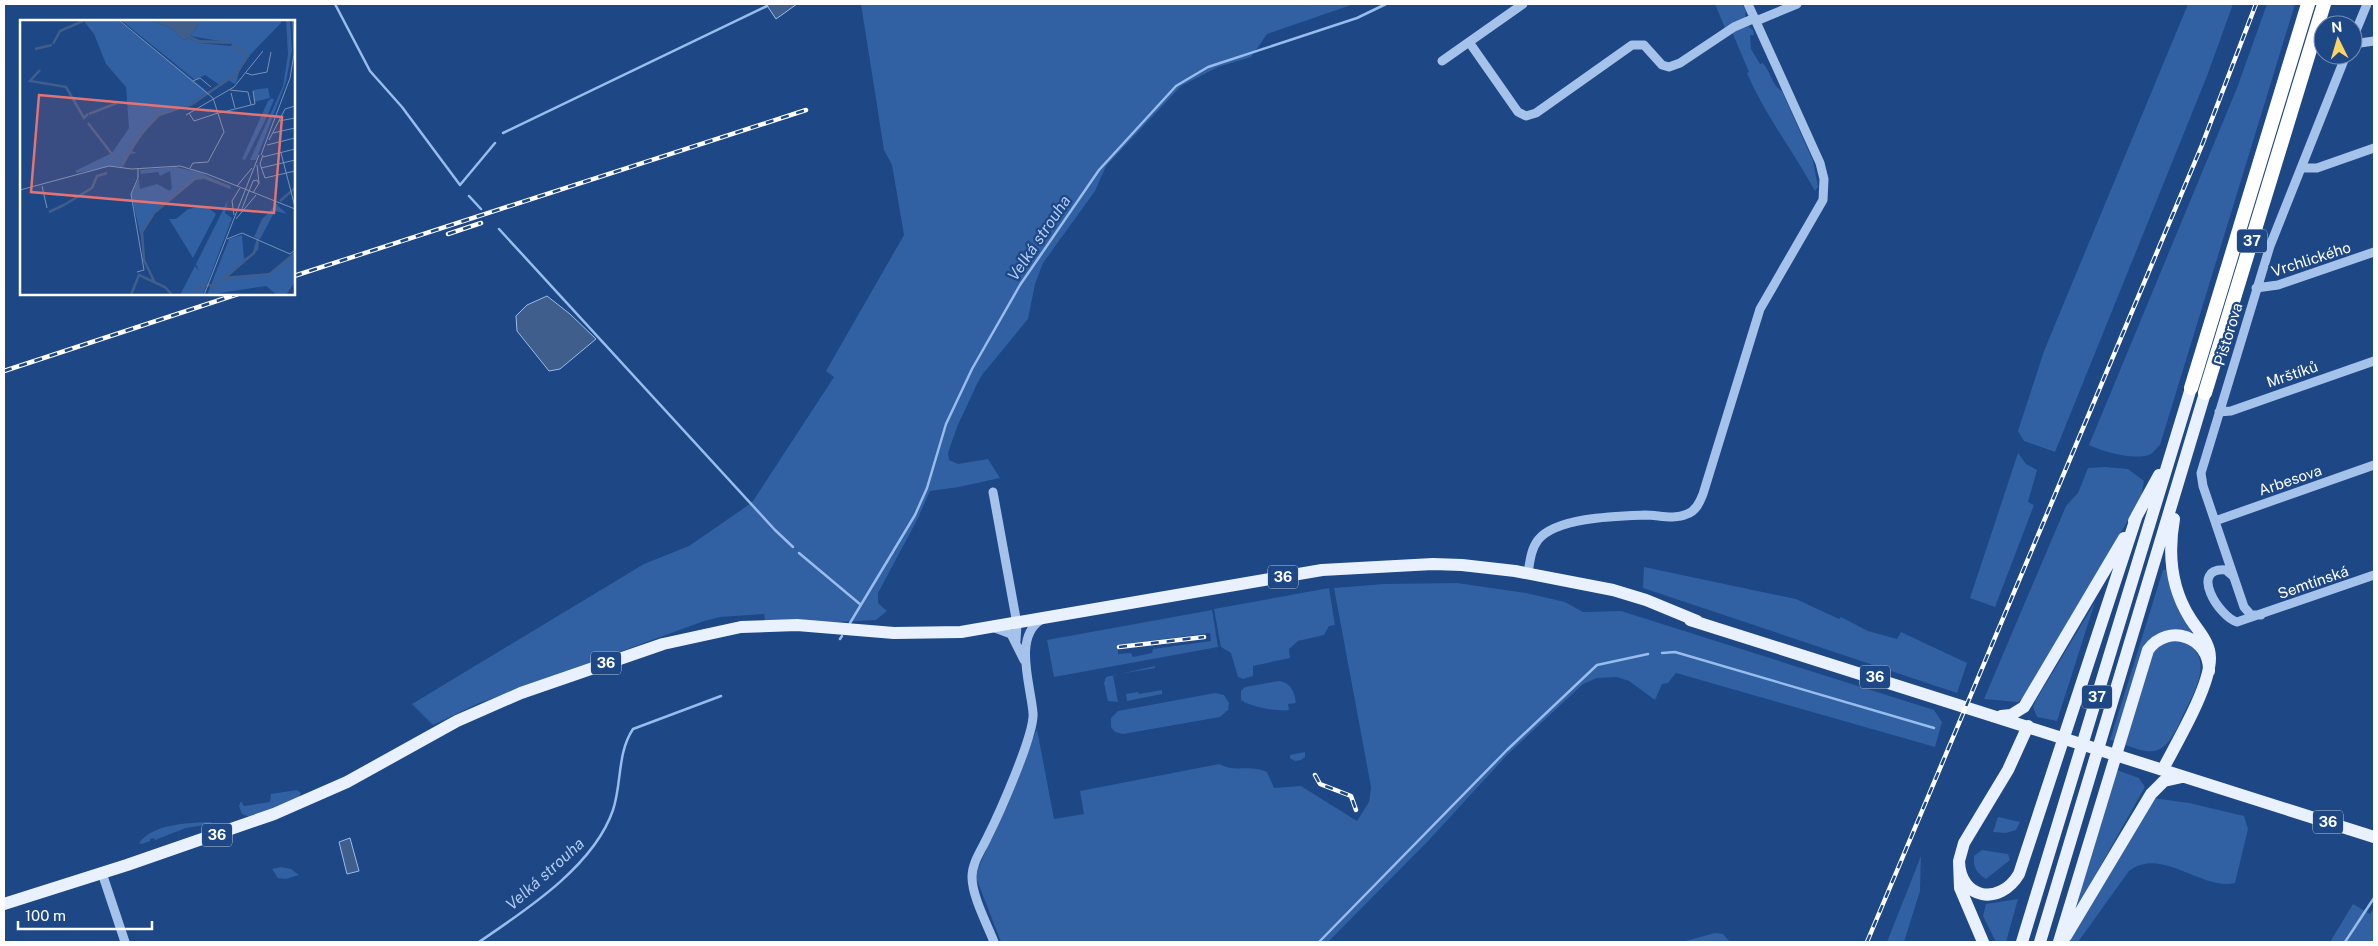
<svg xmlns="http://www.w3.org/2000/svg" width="2378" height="946" font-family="'Public Sans',sans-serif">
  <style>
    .green { fill: #3160a3; fill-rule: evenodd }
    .water { fill: #405e8c; stroke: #98bcec }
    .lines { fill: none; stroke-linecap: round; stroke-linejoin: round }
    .stream { stroke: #98bcec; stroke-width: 2.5 }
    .minor { stroke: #a5c2ea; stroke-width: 9 }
    .major { stroke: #e9f1fe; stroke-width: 12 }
    .highway { stroke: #fff; stroke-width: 14 }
    .rail-casing { stroke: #fff; stroke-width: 4.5 }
    .rail { stroke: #1d4785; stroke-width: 2.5; stroke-dasharray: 8; stroke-linecap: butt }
    .labels { text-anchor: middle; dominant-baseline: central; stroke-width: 4.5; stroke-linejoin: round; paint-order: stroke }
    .shield { fill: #1d4785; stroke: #bbc8da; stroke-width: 1 }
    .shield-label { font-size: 14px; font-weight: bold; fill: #fff }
    .street-label { font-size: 15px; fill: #fff; stroke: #1d4785 }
    .water-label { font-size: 16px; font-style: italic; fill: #b1ccf2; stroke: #1d4785 }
    .inset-river { fill: none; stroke: #405e8c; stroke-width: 2.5 }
    .inset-road { fill: none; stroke: #7791b6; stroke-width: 1 }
    .view { fill: #e47373; fill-opacity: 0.15; stroke: #e47373; stroke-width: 2.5 }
    .inset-edge { fill: none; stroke: #fff; stroke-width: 2.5 }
  </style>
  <rect width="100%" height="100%" fill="#1d4785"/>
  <!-- green -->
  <path class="green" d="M861,4h493l-87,30 -16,23 -33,10 -37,19 -75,80 -11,25 -52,72 -8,21 -7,35 -46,56 -6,11 -19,41 -9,26 1,7 9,4 30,-5 12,19 -41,9 -29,4 -13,29 -39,73v10l9,8 -11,9 -38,2 -73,-2 -1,-6 -44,3 -16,4 -227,83 -44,21 -21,-21 232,-140 45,-18 58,-40 6,-5 81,-124 -8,-6 78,-136 -12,-70 -8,-15z
    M1715,4h27l4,7 -1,7 -20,10z
    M2188,4h45l-26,72 -152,376 -31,-11 -6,-10 26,-80z
    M2267,4h28l-135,441c-3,2 -6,7 -9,9 -14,7 -48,-2 -62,-9l148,-357z
    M1748,26l5,4 1,5h-4l1,14 9,15 3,-1c7,8 10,24 19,28l31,70 5,26 -3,4c-22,-40 -50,-76 -68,-118l2,-1 -17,-40z
    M2018,453l8,11 11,6 -9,32 6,3 -39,102 -25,-9z
    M2105,467l23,2 16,12 -3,17 -116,198 -7,6 -34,-3 82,-193 12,-13 10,-25z
    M1644,567l152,32 43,20 2,-2 27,14 29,8 4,-7 66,31 -10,30 -314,-105z
    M2163,570h4l25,63 -30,-1 -47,109 -5,-1z
    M1457,583l69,10 39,9 18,10 38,-1 313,99 8,12 -7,25 -259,-74 -8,10 -6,1 -7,16 -26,-19 -12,-4 -20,1 -14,6 -75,70 -79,86 -101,102h-327l-26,-67 33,-73 29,-73 17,90 30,-5 -4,-23 139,-27c17,9 28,0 48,8l7,16 27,-2 56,35 12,-19 2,-15 -37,-199 50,-4z
    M1329,588l6,37 -6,1 -5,9 -26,6 -9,8 1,9 -37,8v10l-10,3 -5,-2 -7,-24 -10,-6 -7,-38z
    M2095,602l-38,119 -20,-4 -4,-10 3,-7z
    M1212,610l6,37 -164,30 -7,-37zM1210,633l1,8 -58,8 -1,4 -19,4 -2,-4 -13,1v-9z
    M2177,640c40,11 20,48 7,73 -6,12 -12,31 -26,37 -11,4 -22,-2 -33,-5l26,-90c8,-10 14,-14 26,-15z
    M1155,666v2l-42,7 5,27 -10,-1 -4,-18 2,-6z
    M1279,681c12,2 15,10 17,22l-8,1 1,6c-10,2 -39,-3 -48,-10v-9l4,-4z
    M1162,690v4l-35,7 -1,-7 12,-2 1,2z
    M1215,693l9,2 5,8 -1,7 -8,7 -97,17 -8,-2 -4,-5v-9l7,-7z
    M1305,752v5l-4,3 -6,1 -5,-3v-3z
    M2117,770l22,8 6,9 -74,131z
    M297,790l4,3 -2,4 -49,20 -8,-3 -3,-8 2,-5 3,5 26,-4 1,-8z
    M2153,798l36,5 55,13 4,13 -13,54c-34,8 -73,-37 -106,-12l-51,71h-9z
    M1998,817l22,5 -4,8 -10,3 -13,-1z
    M211,822l1,2 -26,4 -31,12 -1,-2 -4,1v2l-8,3 -3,-1c14,-20 51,-20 72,-21z
    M1982,850l26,4 2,6 -24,19c-9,-6 -13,-11 -12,-23z
    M1921,856l-1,35 -16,51h-17z
    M281,867l10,2 8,6 -13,4 -8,-1 -6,-9z
    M2018,899l-12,43h-10l-13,-26 3,-12z
    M2353,904l17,10 4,-6v33l-44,1z
    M1715,933l8,1 7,8h-48z"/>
  <!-- water -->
  <path class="water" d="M766,4h31l-21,15z
    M547,296l23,18 26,25 -36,30 -11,2 -32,-40 -1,-15 11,-11z
    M350,838l9,33 -12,3 -8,-32z"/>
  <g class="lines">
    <!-- stream -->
    <path class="stream" d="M335,4l35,67 32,36 58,78 35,-42
      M503,133l264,-127
      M469,196l12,13
      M499,229l276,301 18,17
      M799,553l62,52
      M850,623l65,-108 12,-27 19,-64 26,-55 48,-84 79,-115 77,-84 32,-19 149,-49 29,-14
      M840,639l2,-3
      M1662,653l13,-1 259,76
      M479,942c47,-32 115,-76 134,-132 9,-27 4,-57 20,-81l88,-33
      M1319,942l188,-192 90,-85 51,-11
      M2345,942l29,-44"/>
    <!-- minor -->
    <path class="minor" d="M1756,21l41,-17
      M2353,38l14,-34
      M1469,42l49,70 8,4 10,-3 96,-68h12l18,20 7,2 11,-4 54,-36 21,-9
      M2353,44l21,-3
      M1442,61l81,-57
      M2301,168h16l57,-20
      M2256,288l22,-3 96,-33
      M2219,412l12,-1 143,-50
      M993,492l24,132 -1,17
      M2215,521l159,-56
      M1528,573c2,-12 3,-24 10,-33 18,-23 80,-24 107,-25 14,0 29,5 42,-1 9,-3 13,-12 16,-20l57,-185 63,-109 1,-21 -4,-16 -72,-159
      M2233,576l-7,-6c-38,-3 -7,47 11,52l137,-47
      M2261,615h-10l-7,-8 -41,-121 -2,-13 69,-227 76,-191
      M995,628l16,6 13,26
      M102,873l23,69
      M994,942c-7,-18 -22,-46 -22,-65 0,-14 9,-26 15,-39 11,-22 48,-104 46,-125 -2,-27 -20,-76 8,-93"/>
    <!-- major -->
    <path class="major" d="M2134,521l25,-46
      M1690,620l684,217
      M2001,716l10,-1 13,-8 100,-169
      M2163,769c14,-27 47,-82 47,-111 0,-16 -12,-27 -20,-40 -19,-30 -22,-65 -16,-99
      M1959,861c1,39 41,45 60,13l118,-359
      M4,904l123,-39 147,-51 73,-32 110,-61 64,-28 142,-49 78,-17 56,-2 97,8 67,-1 361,-62 111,-6 29,1 53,6 98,19 33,10 51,21
      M2066,936l85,-142 13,-13 18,-4
      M1983,942l-23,-54 -1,-27 5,-18 44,-73 20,-44
      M2022,942l169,-554
      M2040,942l165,-549
      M2059,942l89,-292c20,-28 62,-13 61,21"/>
    <!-- highway -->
    <path class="highway" d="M2191,388l117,-384
      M2205,393l119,-389"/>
    <!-- rail casing -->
    <g class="rail-casing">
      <path id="rail" d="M448,234l33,-11
        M294,276l512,-166
        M4,371l234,-77
        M1119,647l85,-10
        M1315,775l5,9 31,12 5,14
        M1867,942l335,-797 54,-141"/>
    </g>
    <!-- rail -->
    <use href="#rail" class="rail"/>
  </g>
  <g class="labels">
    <!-- shield labels -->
    <g class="shield">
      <rect x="2237" y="229.5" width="30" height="23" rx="4"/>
      <rect x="1268" y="565.5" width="30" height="23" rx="4"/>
      <rect x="591" y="651.5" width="30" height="23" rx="4"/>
      <rect x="1860" y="665.5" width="30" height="23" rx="4"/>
      <rect x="2082" y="685.5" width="30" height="23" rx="4"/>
      <rect x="2313" y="810.5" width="30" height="23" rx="4"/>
      <rect x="202" y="823.5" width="30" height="23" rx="4"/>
    </g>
    <g class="shield-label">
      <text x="2252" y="241">37</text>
      <text x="1283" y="577">36</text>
      <text x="606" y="663">36</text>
      <text x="1875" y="677">36</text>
      <text x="2097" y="697">37</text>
      <text x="2328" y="822">36</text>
      <text x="217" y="835">36</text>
    </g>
    <!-- street labels -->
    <g class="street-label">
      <text transform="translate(2311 259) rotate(-18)">Vrchlického</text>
      <text transform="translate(2228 334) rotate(-73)">Pištorova</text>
      <text transform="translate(2292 374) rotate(-19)">Mrštíků</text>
      <text transform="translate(2290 480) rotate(-19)">Arbesova</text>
      <text transform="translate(2313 582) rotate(-19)">Semtínská</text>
    </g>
    <!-- water labels -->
    <g class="water-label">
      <text transform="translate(1039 238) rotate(-56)">Velká strouha</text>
      <text transform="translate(545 874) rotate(-42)">Velká strouha</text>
    </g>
  </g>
  <!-- overview -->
  <g transform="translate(20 20)">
    <rect width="275" height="275" fill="#1d4785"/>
    <path d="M63,0h35l90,72 -21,14 -29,9 -24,31 -2,5 5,2 -7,1 -7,13 -11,-1 -35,7 -2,-2 37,-18 17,-25 -3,-41 -20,-23 -12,-30zM101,0h29l21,8 12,12 5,-2 11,5 32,3 1,-3 -42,-7 12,-16h79v3l-33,34 -9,15 -2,9 -2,3 -7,-4 -7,6 -16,-11 -10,5zM266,0h4l2,30 -6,32 -30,78h-6l33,-74 5,-32zM248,68l2,10 -16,4 -1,-12zM252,78l2,2 -10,23 -19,37 -3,-1 26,-58zM155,147l24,5 32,15 -1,2 -25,-10 -10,1 -43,36 -9,14v16l-12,-52 8,-15 1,10 17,-5 13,7 2,-3 -2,-17 -10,5 -2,-4 -17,2 -1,-4zM208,180l-3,13 7,5 -29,77h-23l15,-29 4,5 -3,-7zM257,185l10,9 -12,-3 -15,28 -6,-2 8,-18zM186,186l10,8 -23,44 -24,-39h7l12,-10zM222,215l2,24 12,-8v-11l3,2 -1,8 -30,27 40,-3 27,-21v29l-9,13h-9l-11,-9 -59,9 22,-56z" fill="#3160a3"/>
    <path d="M130,0h52l-12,16 10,4 30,1 2,3 -33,-1 -11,-5 -5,2 -12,-12z" fill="#405e8c"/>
    <path class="inset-river" d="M33,24l7,-13 23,-10M15,29l17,-4M20,50l-10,11 36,6 18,31 4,-4M69,94l28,-11M68,103l27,35M100,147l21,-33 18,-19 33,-11 44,-30 12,-18 -14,-11M183,157l27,10M260,181l15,-13M44,185l28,-17 5,-12 10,-3M29,192l15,-7M135,192l41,-34 6,-1M134,193l-12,19 2,28 11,23M204,258l46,-4 25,-21M111,275l8,-20 26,12 7,8M169,275l16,-11 7,2 7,-4 35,-29 8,-29 15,-20"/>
    <path class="inset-road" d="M99,0l94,78 11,34 -16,30 -15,1 -3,5M226,53l6,2 15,-3 4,-20M173,61l7,-3 11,9M210,70l18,2 3,13M211,73l4,15M169,93l5,8 24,-8M199,93l36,-9 -2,-13M166,95l48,-28 29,-36M259,101l16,-3M253,113l22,-5M249,120l16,-31 10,-3M247,125l28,-7M261,133l14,54M241,135l29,-77 4,-24 -1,-34M243,135l-3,9 5,14M243,137l32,-8M241,148l34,-8M187,154l88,35M245,158l30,-7M22,166l5,22M217,166l15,-18M0,170l89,-24 23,3 48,-3 27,8M233,173l6,-10 -2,-18M221,191l12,-30 4,-1 2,4M214,195l-2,-14 8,-13M216,199l20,-24M222,213l48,21 5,-4M207,219l15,-6M117,252l7,-2 -13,-76 7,-16v-9M184,275l55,-140"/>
    <path class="view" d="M19,75l243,22 -8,96 -243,-21z"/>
    <rect width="275" height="275" class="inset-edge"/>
  </g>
  <!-- border -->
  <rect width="2378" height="946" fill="none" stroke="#ffffff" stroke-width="10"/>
  <!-- north arrow -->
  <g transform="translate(2338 40) rotate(355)"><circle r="24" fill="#1d4785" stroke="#7791b6"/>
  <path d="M0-4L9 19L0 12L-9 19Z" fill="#fad464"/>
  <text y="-8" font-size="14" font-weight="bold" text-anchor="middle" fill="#ffffff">N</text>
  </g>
  <!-- scale -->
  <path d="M18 921v8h134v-8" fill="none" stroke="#ffffff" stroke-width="2.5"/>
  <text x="25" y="921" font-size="15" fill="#ffffff" stroke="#1d4785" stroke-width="4" paint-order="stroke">100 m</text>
</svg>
